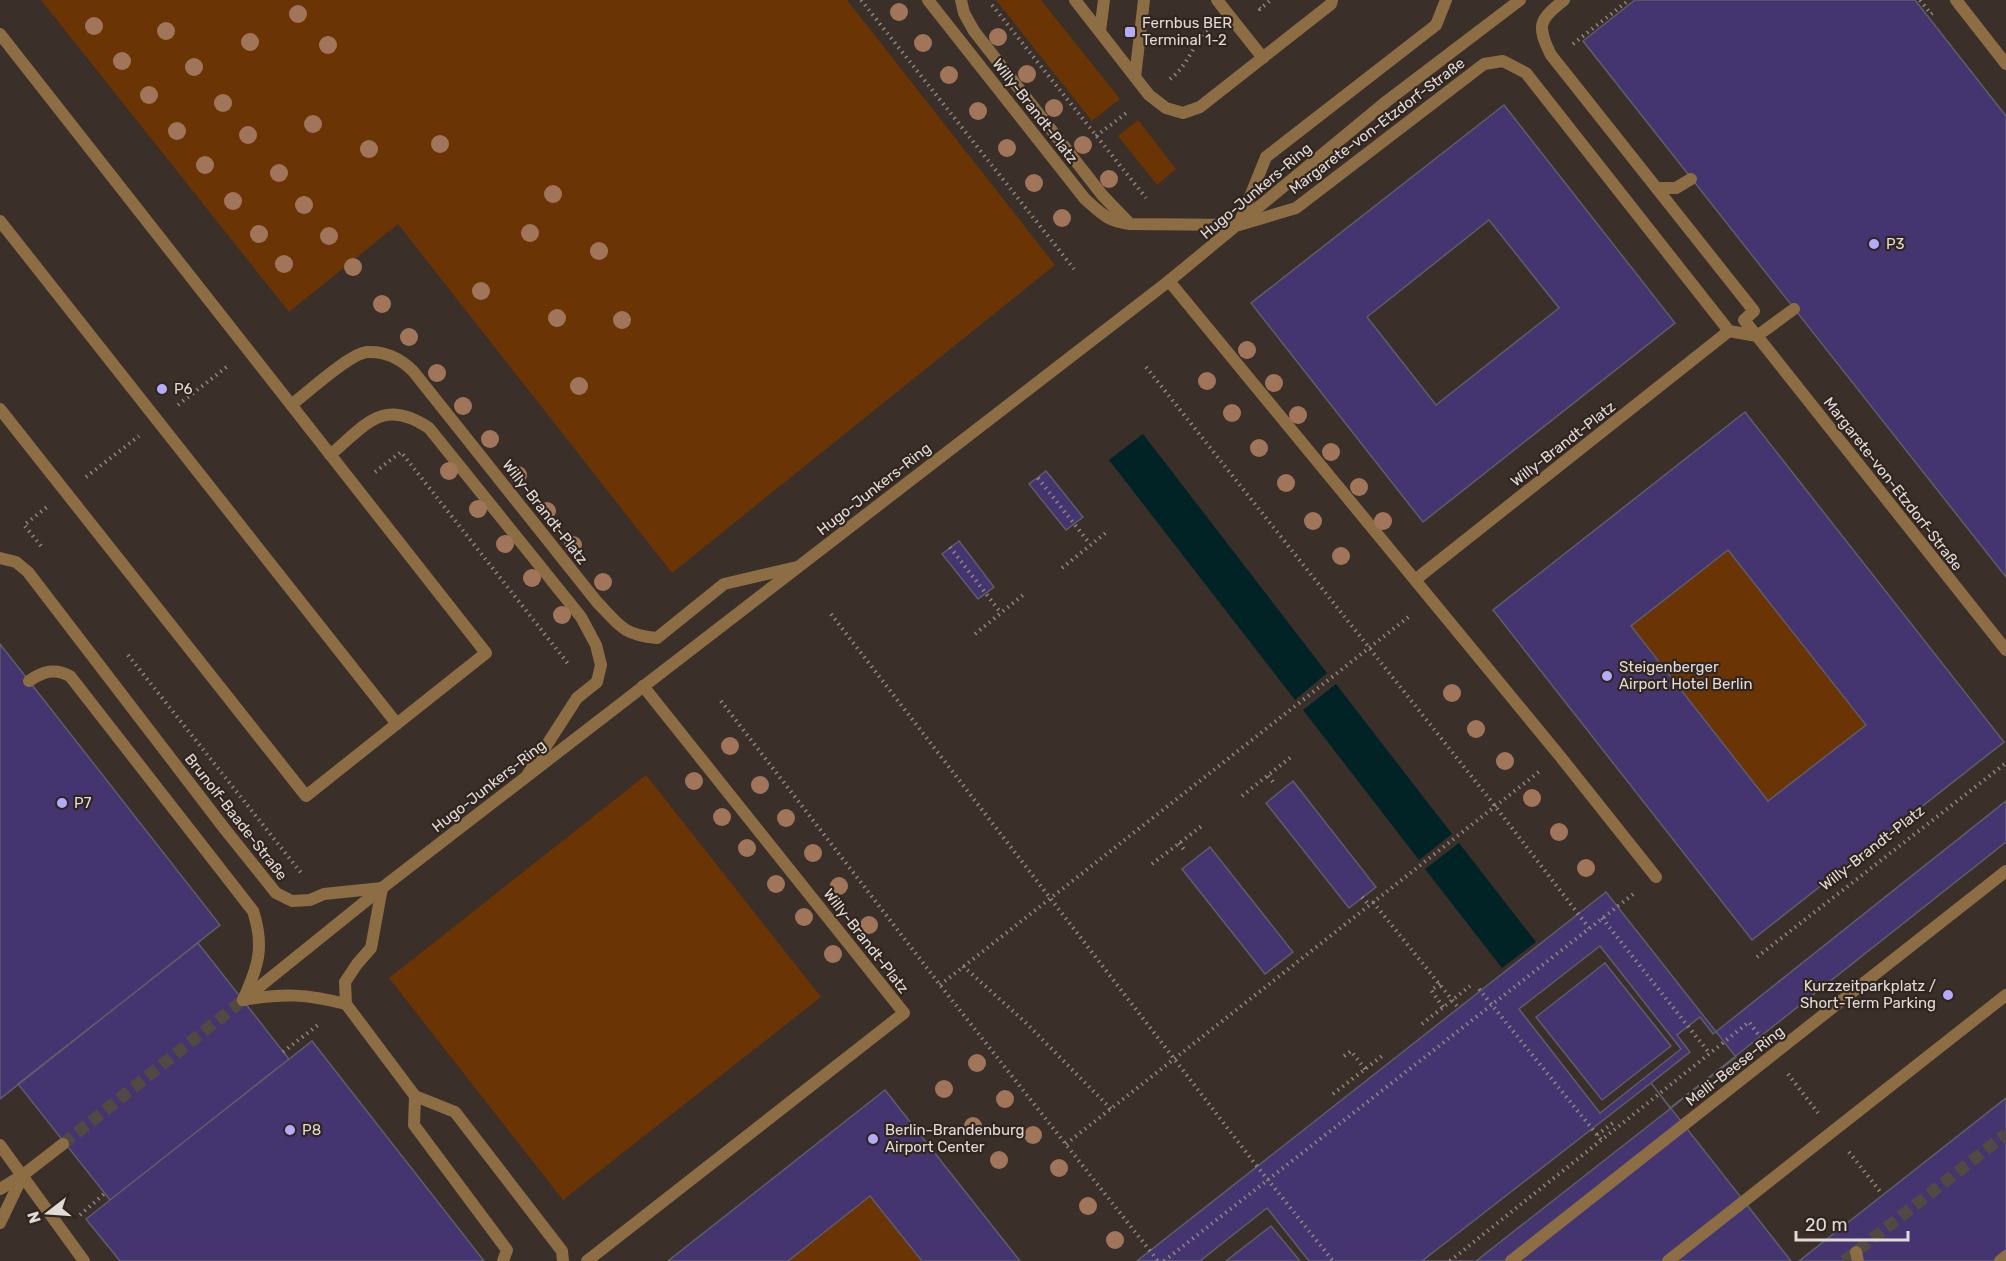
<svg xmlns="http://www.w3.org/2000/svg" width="2006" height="1261" font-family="Rubik,sans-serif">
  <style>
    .green { fill: #6b3405 }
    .water { fill: #012325 }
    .building { fill: #443570; stroke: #5f5d6a; stroke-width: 1.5; fill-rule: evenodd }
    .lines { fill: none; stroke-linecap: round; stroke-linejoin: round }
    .minor-tunnel { stroke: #534943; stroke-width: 12; stroke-dasharray: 12 6; stroke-linecap: butt }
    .tertiary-tunnel { stroke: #534943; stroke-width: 12; stroke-dasharray: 12 6; stroke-linecap: butt }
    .path { stroke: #8f8681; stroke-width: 4; stroke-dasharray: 1.5 4.5; stroke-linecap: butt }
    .service { stroke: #8d6d44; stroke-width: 12 }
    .minor { stroke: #8d6d44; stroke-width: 12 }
    .tertiary { stroke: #8d6d44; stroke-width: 12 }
    .tree { fill: #a1755a }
    .poi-dot { fill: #b4acf9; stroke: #30251f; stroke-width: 2 }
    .labels { text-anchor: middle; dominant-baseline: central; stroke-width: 4.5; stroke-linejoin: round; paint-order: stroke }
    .poi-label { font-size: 15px; fill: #e2dad6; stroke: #30251f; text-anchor: start }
    .street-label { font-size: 15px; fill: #e2dad6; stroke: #30251f }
  </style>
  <rect width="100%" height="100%" fill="#3a2f29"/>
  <!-- green -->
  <path class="green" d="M41,0h806l208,265 -383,308 -274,-349 -109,88z
    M996,0h45l79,99 -28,22z
    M1138,120l38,49 -19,16 -39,-49z
    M1728,550l138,175 -98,76 -137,-175z
    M646,775l175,222 -258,203 -174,-222z
    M870,1196l52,65h-134z"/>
  <!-- water -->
  <path class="water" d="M1143,434l184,239 -32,27 -186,-240z
    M1336,684l116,150 -33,26 -116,-150z
    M1459,843l77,99 -34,26 -77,-99z"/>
  <!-- building -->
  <path class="building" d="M1635,0h280l91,116v461l-423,-536z
    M1504,105l171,218 -252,199 -172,-219zM1489,220l70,88 -123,97 -69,-88z
    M1745,412l259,330 -252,198 -259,-330zM1728,550l138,175 -98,76 -137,-175z
    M1046,471l37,46 -17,13 -37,-46z
    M959,541l35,46 -16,12 -36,-45z
    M0,644l220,281 -220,174z
    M1293,781l83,106 -27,21 -83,-105z
    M2006,801v41l-336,266 -19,-25 39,-31 -13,-17 23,-18 13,17z
    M1210,847l83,105 -28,22 -83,-105z
    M1606,892l130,165 -260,204h-167l-42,-53 -67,53h-63zM1600,946l81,103 -81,64 -81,-104z
    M198,943l91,116 -179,141 -92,-116z
    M1605,963l66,83 -69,54 -66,-83z
    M312,1041l172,220h-364l-34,-42z
    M1651,1083l140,178h-369z
    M885,1090l135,171h-98l-52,-65 -82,65h-120z
    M2006,1098v163h-207z
    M1271,1226l29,35h-74z"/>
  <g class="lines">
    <!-- minor-tunnel -->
    <path class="minor-tunnel" d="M1844,1261l162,-127"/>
    <!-- tertiary-tunnel -->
    <path class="tertiary-tunnel" d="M63,1144l180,-144"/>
    <!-- path -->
    <path class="path" d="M861,0l213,269
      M1920,0l11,14 3,-2
      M992,5l154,193
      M1259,8l1,1 11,-9
      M1573,44l56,-44
      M1170,79c18,-13 23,-36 40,-51
      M1096,136l33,-25
      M1146,367l349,439 94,122
      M178,405l51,-40
      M375,472l26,-20 168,213
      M86,477l53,-41
      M1038,478l52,66
      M41,546l-17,-21 23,-18
      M950,547l51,66
      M1062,568l46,-37
      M831,614l425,551 77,96
      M975,634l48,-39
      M128,655l174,219
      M721,701l219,284 218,276
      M1268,776l5,6
      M1242,796l49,-39
      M1179,843l6,8
      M1152,864l51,-39
      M1362,897l7,8
      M1373,902l84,104
      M1602,918l108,136
      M1757,957l249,-194
      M963,966l62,56 86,87
      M1440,984l-9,6 12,17
      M940,985l471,-370
      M1479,989l123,152
      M1422,1024l48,-38
      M283,1052l35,-27
      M1344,1056l7,-5 14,18
      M1788,1074l30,39
      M1333,1094l49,-38
      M1597,1135l17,-13
      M1066,1144l474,-373
      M1849,1152l33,42
      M80,1215l24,-21
      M1164,1261l472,-369
      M1450,1261l299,-239 9,12"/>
    <!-- service -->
    <path class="service" d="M928,0l157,199c17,15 22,22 45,25l109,1 57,-17 188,-144 19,-3 23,12 203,258 28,5
      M961,0l3,13 10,18 129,165 27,28
      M1075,0l74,95 17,13 17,5 17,-6 131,-103 1,-4
      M1217,0l46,58
      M1564,0c-25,20 -28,25 -13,55l203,256 -10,9 13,16
      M1956,0l50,64
      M1100,31l4,-31
      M1135,77l9,-77
      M1657,188h19l15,-9
      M1239,224l27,-67 170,-132 10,-25
      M1757,336l37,-27
      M0,558l16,4 12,10 196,256 52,65 16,8 18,-1 14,-6 58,-6
      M29,681c14,-10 26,-13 41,-5l183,235c12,36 5,56 -10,89
      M415,1096l-1,29 93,125 -4,11
      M0,1145l84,116
      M0,1223l23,-48
      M1856,1252l2,9
      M1668,1261l338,-266
      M2000,1261l6,-5"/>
    <!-- minor -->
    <path class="minor" d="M0,34l486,619 -180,143 -306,-387
      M0,221l397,503
      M1169,281l390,474 97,122
      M1757,336l249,314
      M291,405c16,-12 58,-51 76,-53 19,-1 34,7 46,19l184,231c22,23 26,33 60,36l67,-54 73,-17
      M330,455c36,-30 52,-58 99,-27l152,189 15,28 5,20 -4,17 -20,16 -49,76
      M1415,580l314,-249
      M382,888l-11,60 -14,16 -12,18 1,22 69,92 40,16 107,139 1,10
      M243,1000c41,-7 63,-6 103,4
      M587,1261l317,-248 -261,-327
      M1511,1261l495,-390"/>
    <!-- tertiary -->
    <path class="tertiary" d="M243,1000l139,-112 787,-607 218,-180 133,-101
      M0,1189l23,-14 40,-31"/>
  </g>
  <!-- trees -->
  <g class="tree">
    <circle cx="899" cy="12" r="9"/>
    <circle cx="298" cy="14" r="9"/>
    <circle cx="94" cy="26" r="9"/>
    <circle cx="166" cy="31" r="9"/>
    <circle cx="998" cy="37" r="9"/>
    <circle cx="250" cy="42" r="9"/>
    <circle cx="923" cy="43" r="9"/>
    <circle cx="328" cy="45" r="9"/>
    <circle cx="122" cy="61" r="9"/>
    <circle cx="194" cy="67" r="9"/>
    <circle cx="1027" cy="74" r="9"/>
    <circle cx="949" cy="75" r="9"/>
    <circle cx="149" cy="95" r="9"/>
    <circle cx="223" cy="103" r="9"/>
    <circle cx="1054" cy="108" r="9"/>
    <circle cx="978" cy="111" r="9"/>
    <circle cx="313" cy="124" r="9"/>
    <circle cx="177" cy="131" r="9"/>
    <circle cx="248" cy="135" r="9"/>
    <circle cx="440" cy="144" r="9"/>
    <circle cx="1083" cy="145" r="9"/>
    <circle cx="1007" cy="148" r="9"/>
    <circle cx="369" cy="149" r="9"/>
    <circle cx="205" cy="165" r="9"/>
    <circle cx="279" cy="173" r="9"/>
    <circle cx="1109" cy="179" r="9"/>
    <circle cx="1034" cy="183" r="9"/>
    <circle cx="553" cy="194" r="9"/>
    <circle cx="233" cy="201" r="9"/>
    <circle cx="304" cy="205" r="9"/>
    <circle cx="1062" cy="218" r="9"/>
    <circle cx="530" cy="233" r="9"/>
    <circle cx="259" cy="234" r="9"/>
    <circle cx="329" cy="236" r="9"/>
    <circle cx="599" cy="251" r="9"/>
    <circle cx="284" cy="264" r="9"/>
    <circle cx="353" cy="267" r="9"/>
    <circle cx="481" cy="291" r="9"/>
    <circle cx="382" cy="304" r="9"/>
    <circle cx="557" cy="318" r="9"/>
    <circle cx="622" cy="320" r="9"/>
    <circle cx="409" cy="337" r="9"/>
    <circle cx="1247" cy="350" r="9"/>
    <circle cx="437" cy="373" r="9"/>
    <circle cx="1207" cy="381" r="9"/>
    <circle cx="1274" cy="383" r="9"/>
    <circle cx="579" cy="386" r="9"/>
    <circle cx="463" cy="406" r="9"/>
    <circle cx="1232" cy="413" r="9"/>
    <circle cx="1298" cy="415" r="9"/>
    <circle cx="490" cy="439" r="9"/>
    <circle cx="1259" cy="448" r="9"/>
    <circle cx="1331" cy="452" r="9"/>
    <circle cx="449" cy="471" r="9"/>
    <circle cx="518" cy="475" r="9"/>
    <circle cx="1286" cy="483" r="9"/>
    <circle cx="1359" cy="487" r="9"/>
    <circle cx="478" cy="509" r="9"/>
    <circle cx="547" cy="511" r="9"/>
    <circle cx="1313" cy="521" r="9"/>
    <circle cx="1383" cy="521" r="9"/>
    <circle cx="505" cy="544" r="9"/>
    <circle cx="573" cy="545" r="9"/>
    <circle cx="1341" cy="556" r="9"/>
    <circle cx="532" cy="578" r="9"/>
    <circle cx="603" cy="582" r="9"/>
    <circle cx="562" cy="615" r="9"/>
    <circle cx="1452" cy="693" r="9"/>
    <circle cx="1476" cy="729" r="9"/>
    <circle cx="730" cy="746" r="9"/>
    <circle cx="1505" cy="761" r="9"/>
    <circle cx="694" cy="781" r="9"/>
    <circle cx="760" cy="785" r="9"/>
    <circle cx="1532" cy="798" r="9"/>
    <circle cx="722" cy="817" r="9"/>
    <circle cx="786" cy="818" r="9"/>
    <circle cx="1559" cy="832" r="9"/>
    <circle cx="747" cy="848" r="9"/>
    <circle cx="813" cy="853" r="9"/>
    <circle cx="1586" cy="868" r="9"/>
    <circle cx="776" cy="884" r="9"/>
    <circle cx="839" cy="886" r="9"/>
    <circle cx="804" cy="917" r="9"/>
    <circle cx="869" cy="925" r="9"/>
    <circle cx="833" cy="954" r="9"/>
    <circle cx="977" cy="1063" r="9"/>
    <circle cx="944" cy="1089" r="9"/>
    <circle cx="1005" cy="1099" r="9"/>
    <circle cx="973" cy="1126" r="9"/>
    <circle cx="1033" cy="1135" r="9"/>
    <circle cx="999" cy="1160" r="9"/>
    <circle cx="1059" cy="1168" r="9"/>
    <circle cx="1088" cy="1206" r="9"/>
    <circle cx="1115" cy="1240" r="9"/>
  </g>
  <!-- markers -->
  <g class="poi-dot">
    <rect x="1124" y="26" width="12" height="12" rx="3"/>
    <circle cx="1874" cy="244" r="6"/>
    <circle cx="162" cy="389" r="6"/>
    <circle cx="1607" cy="676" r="6"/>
    <circle cx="62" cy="803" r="6"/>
    <circle cx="1948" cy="995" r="6"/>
    <circle cx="290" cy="1130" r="6"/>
    <circle cx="873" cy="1139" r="6"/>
  </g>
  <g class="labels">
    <!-- poi labels -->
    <g class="poi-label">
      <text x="1142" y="23">Fernbus BER<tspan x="1142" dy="17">Terminal 1-2</tspan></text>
      <text x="1886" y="244">P3</text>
      <text x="174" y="389">P6</text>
      <text x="1619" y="667">Steigenberger<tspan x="1619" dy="17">Airport Hotel Berlin</tspan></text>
      <text x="74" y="803">P7</text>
      <text x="1936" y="986" text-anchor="end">Kurzzeitparkplatz /<tspan x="1936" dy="17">Short-Term Parking</tspan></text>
      <text x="302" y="1130">P8</text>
      <text x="885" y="1130">Berlin-Brandenburg<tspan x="885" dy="17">Airport Center</tspan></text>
    </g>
    <!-- street labels -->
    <g class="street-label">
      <text transform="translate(1035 111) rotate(52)">Willy-Brandt-Platz</text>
      <text transform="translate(1377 126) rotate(-37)">Margarete-von-Etzdorf-Straße</text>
      <text transform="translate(1256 191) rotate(-40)">Hugo-Junkers-Ring</text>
      <text transform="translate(1563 444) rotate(-38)">Willy-Brandt-Platz</text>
      <text transform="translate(1893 484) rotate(52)">Margarete-von-Etzdorf-Straße</text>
      <text transform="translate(874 489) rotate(-38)">Hugo-Junkers-Ring</text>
      <text transform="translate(545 512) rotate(52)">Willy-Brandt-Platz</text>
      <text transform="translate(489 786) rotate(-38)">Hugo-Junkers-Ring</text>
      <text transform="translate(236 817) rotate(52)">Brunolf-Baade-Straße</text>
      <text transform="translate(1872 848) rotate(-38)">Willy-Brandt-Platz</text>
      <text transform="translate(866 941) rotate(52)">Willy-Brandt-Platz</text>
      <text transform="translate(1735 1066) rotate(-38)">Melli-Beese-Ring</text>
    </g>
  </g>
  <!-- north arrow -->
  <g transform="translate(48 1213) rotate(253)" stroke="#30251f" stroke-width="4.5" paint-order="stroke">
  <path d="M0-4.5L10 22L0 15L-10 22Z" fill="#e2dad6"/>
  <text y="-9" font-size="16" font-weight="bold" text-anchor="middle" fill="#e2dad6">N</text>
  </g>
  <!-- scale -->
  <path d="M1796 1231v9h112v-9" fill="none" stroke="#e2dad6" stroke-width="3"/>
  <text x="1805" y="1231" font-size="18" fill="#e2dad6" stroke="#30251f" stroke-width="4.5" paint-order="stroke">20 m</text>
</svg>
